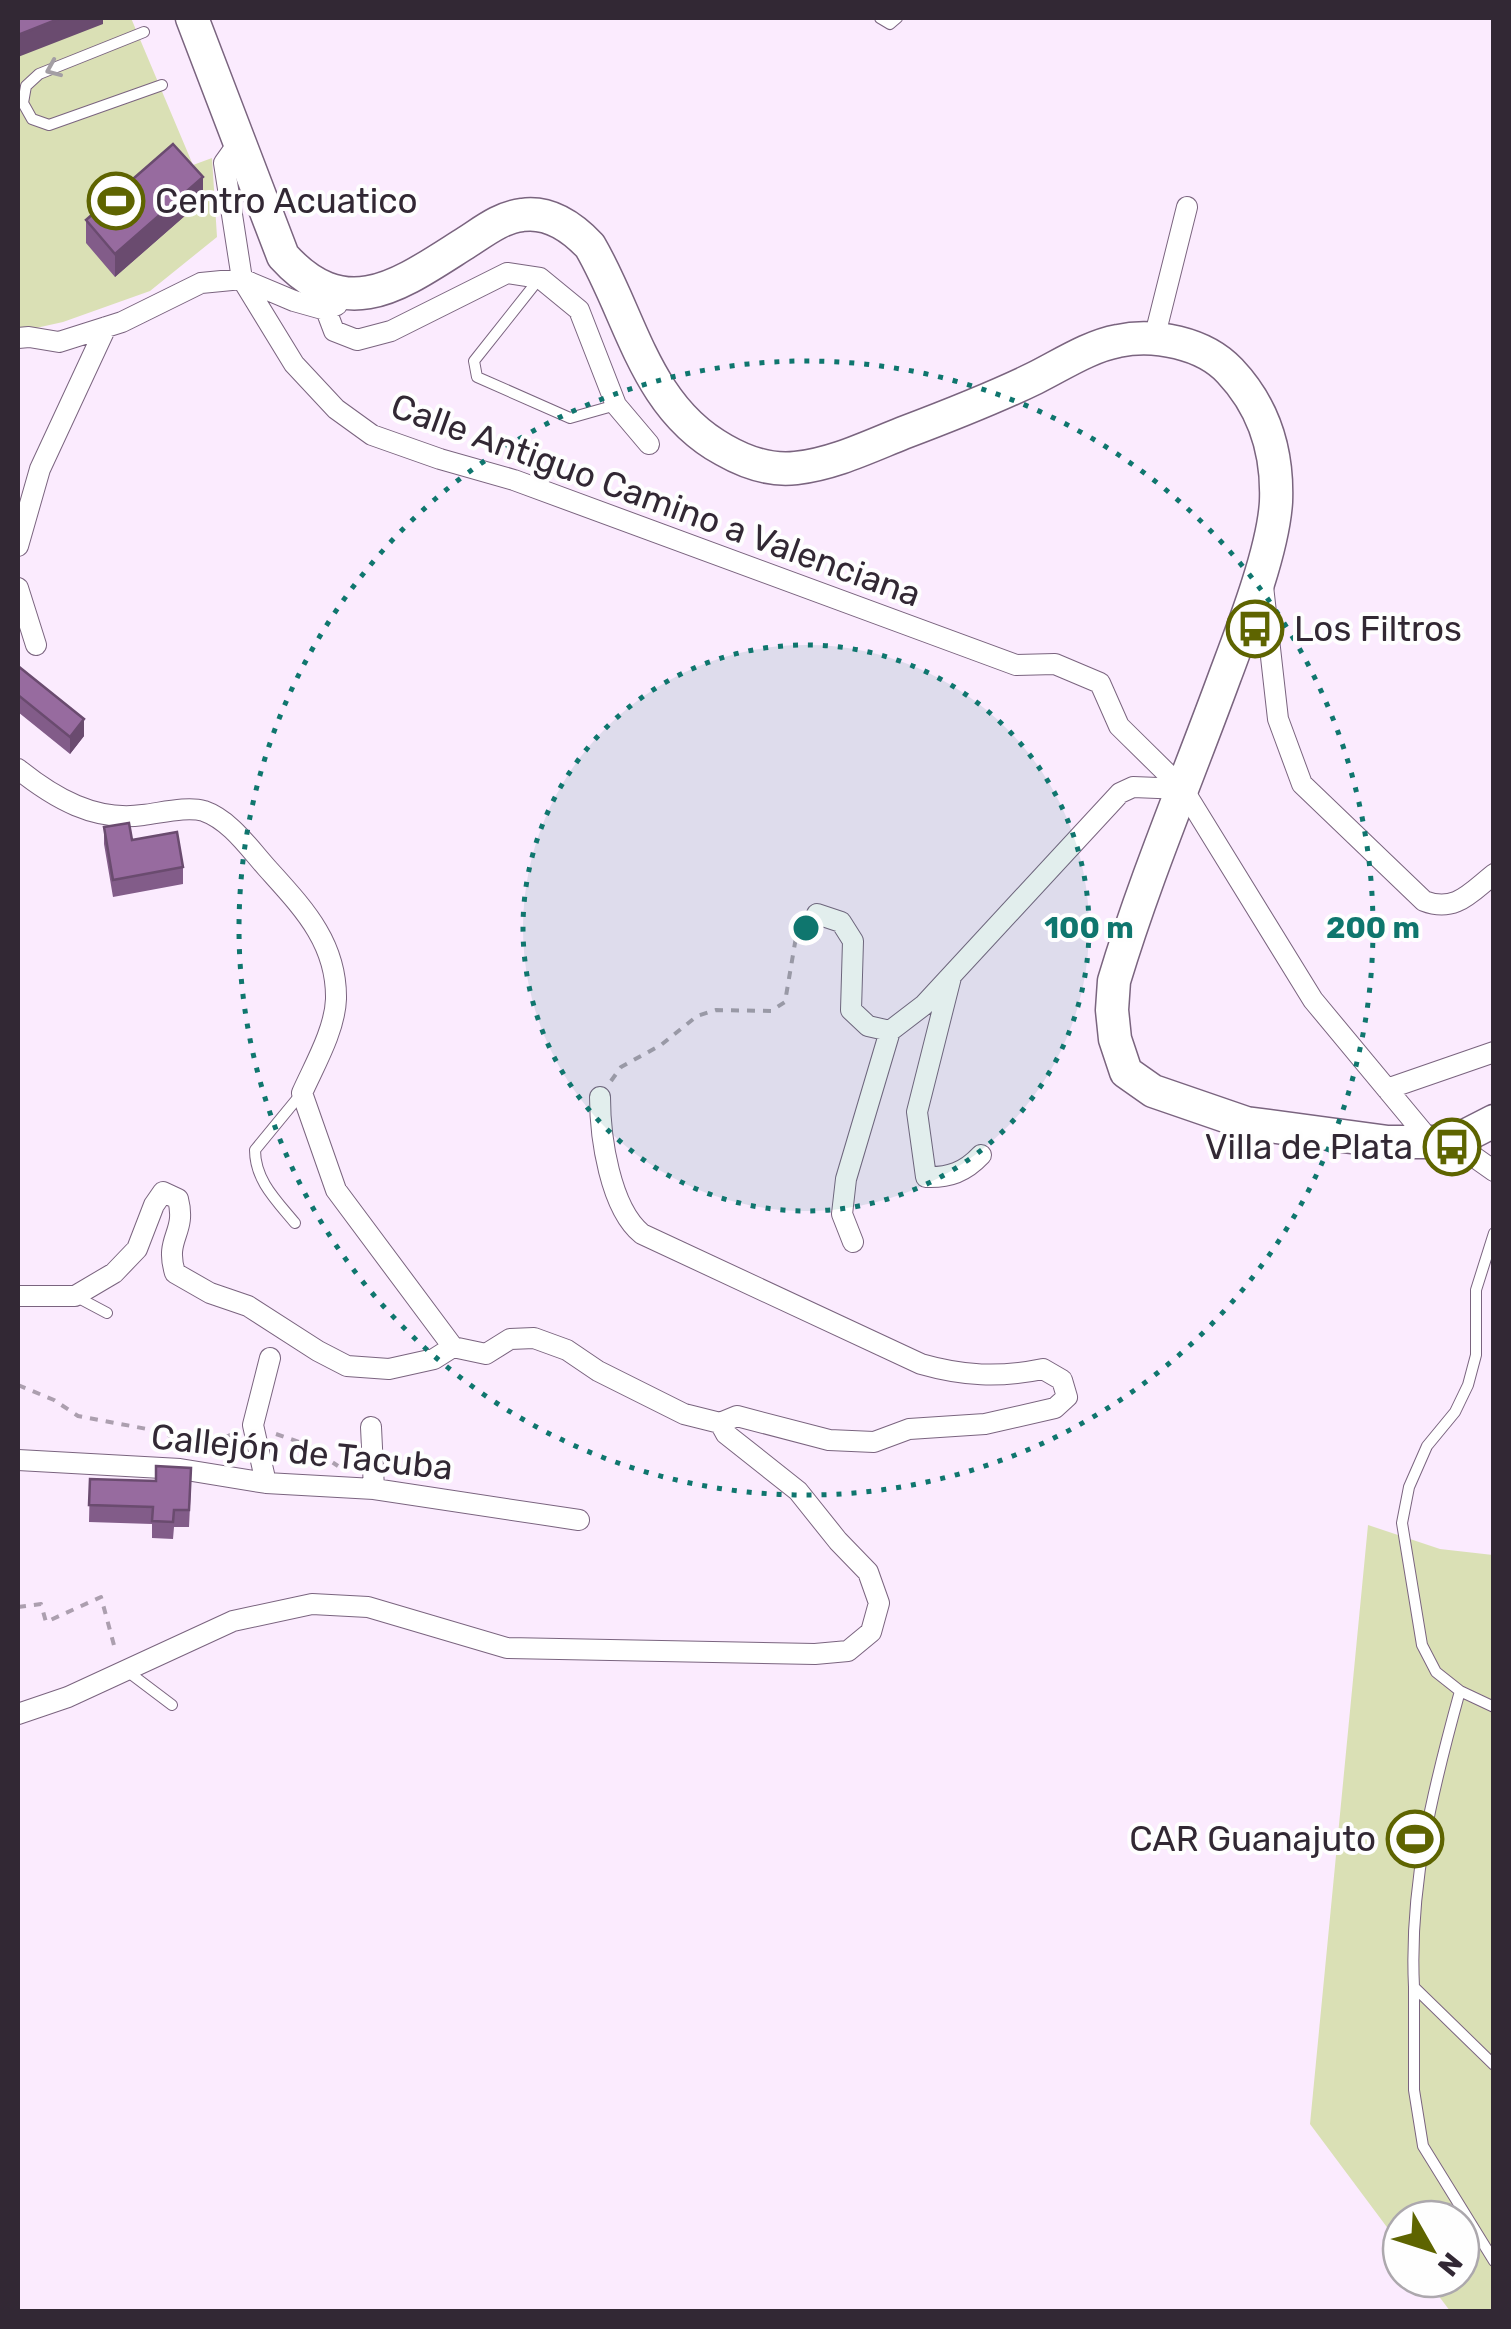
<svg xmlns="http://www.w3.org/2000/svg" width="1511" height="2329" font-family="Rubik,sans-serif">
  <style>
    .green { fill: #dae0b5 }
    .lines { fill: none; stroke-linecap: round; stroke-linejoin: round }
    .service-casing { stroke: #7a647f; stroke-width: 12 }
    .minor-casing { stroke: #7a647f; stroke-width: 22 }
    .primary-casing { stroke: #7a647f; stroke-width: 35 }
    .path { stroke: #ac9faf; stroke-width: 4; stroke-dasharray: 8 8; stroke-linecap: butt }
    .service { stroke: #fff; stroke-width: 10 }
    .minor { stroke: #fff; stroke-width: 20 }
    .primary { stroke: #fff; stroke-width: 32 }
    .wall { fill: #825c89 }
    .shaded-wall { fill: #6a4b6f }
    .building { fill: #976b9f; stroke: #6a4b6f; stroke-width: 2.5 }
    .oneway { stroke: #a39ea4 }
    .ring { fill: none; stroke: #0f766e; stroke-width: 5; stroke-dasharray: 5 10 }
    .labels { text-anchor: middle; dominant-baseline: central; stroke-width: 8; stroke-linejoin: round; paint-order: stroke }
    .poi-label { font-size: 35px; fill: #322834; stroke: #fefefe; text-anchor: start }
    .street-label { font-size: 35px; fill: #322834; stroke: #fefefe }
    .centre { fill: #0f766e; stroke: #fefefe; stroke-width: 5 }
    .ring-label { font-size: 30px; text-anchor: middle; font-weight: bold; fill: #0f766e; stroke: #fefefe; stroke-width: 8; stroke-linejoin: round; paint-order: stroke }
  </style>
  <rect width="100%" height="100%" fill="#fbebfe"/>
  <!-- green -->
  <path class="green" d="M18,18h113l62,147 19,-7 5,79 -67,54 -87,31 -45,10z
    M1368,1525l72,24 53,6v756h-43l-24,-32h35v-60h-60v27l-91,-122z"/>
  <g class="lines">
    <!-- service casing -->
    <g class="service-casing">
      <path id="service" d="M880,18l10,6 7,-6
        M144,32l-105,42 -13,12 -3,17 9,16 17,6 113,-40
        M539,279l-65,82 3,16 93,41 46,-13
        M295,1223c-19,-23 -40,-43 -40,-73l46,-56
        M1494,1233l-18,57v65l-8,30 -13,27 -28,34 -18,41 -7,36 20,122 14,27 24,19 34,16
        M75,1296l32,17
        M127,1671l45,34
        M1460,1691c-27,98 -51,193 -46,296l80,78
        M1414,1987v103l9,56 71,115"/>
    </g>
    <!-- minor casing -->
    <g class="minor-casing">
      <path id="minor" d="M239,142l-15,21 18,116 52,85 42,45 36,26 68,24 74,21 502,185 39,-1 45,19 19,43 64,63 130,211 118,142
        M326,310l8,21 23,9 34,-9 116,-58 33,5 39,32 37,95 33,39
        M18,338l11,-1 30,5 63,-20 79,-39 41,-4 52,22 32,9 11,-5
        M1154,339l33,-132
        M18,546l22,-77 66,-142
        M1263,586l15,133 24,65 122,117c31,12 46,-8 70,-27
        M18,588l18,57
        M18,769c36,29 77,53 125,46 18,-2 44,-9 61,-4 26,9 45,37 63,57 35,39 70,74 69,131 -1,31 -22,67 -34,94l34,97 117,157 33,7 24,-15 24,-1 33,12 31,21 86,43 36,9 17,-7 92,24 45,2 35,-13 76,-5 70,-16 12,-11 -5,-17 -19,-11c-44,9 -80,7 -122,-5l-279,-130c-32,-26 -42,-97 -42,-137
        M817,914l24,8 12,19 -2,69 17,16 22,5 34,-26 196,-212 13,-6 50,2
        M951,977l-34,135 9,65c23,1 39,-5 55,-22
        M1387,1089l107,-37
        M1453,1142l41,29
        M853,1242l-11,-28 4,-35 44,-148
        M18,1296h57l39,-23 23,-24 17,-44 9,-13 15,7c9,35 -14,38 -3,74l35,20 38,13 70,45 29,15 42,3 45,-10 19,-12
        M371,1427l3,62
        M18,1460l162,9 86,14 108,6 205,31
        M266,1483l-13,-58 17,-67
        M18,1714l50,-17 165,-76 79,-17 56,3 139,41 308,6 33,-3 23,-19 8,-29 -11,-31 -30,-31 -40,-50 -72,-57 -6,-11"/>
    </g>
    <!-- primary casing -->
    <g class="primary-casing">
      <path id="primary" d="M192,18l91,238c64,71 119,27 184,-14 17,-11 35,-25 55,-27 27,-4 51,13 68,31 42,72 55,161 134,204 21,12 47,21 72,18 37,-4 72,-21 107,-35 45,-17 89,-34 132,-55 26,-13 55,-32 83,-37 36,-8 86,2 112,30 35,37 48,81 46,131 -3,49 -33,126 -51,174 -37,101 -80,202 -111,305l-2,29 3,29 11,33 27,19 93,32 142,19h65l41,-21"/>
    </g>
    <!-- path -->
    <path class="path" d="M611,1081l10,-14 40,-22 36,-29 19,-6 55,1 14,-9 11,-65 9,-10
      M18,1385l36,15 24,16 85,16 32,18 40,-17
      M276,1434l29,10 33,22
      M18,1607l23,-3 5,18 55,-25 14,52 3,2"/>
    <!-- service -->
    <use href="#service" class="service"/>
    <!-- minor -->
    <use href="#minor" class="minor"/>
    <!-- primary -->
    <use href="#primary" class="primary"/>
  </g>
  <!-- wall -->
  <path class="wall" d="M203,200l-88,77 -29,-34v-23z
    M18,666l66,70 -14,18 -52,-42z
    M104,827l79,40v17l-70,13 -9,-53z
    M90,1479l66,2 35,4 -2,42h-15l-1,12 -21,-1v-14l-63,-2z"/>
  <!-- shaded-wall -->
  <path class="shaded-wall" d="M61,18h42v6l-85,33v-22z
    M203,177v23l-88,77v-23z
    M84,719v17l-14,18v-17z"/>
  <!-- building -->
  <path class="building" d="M18,18h43l-43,17z
    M173,144l30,33 -88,77 -29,-34z
    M18,666l66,53 -14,18 -52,-42z
    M129,823l3,17 45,-8 6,35 -70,13 -9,-53z
    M156,1466l35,2 -2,42h-15l-1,12 -21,-1 1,-14 -64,-2 1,-26 66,2z"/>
  <!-- one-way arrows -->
  <defs><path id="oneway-chevron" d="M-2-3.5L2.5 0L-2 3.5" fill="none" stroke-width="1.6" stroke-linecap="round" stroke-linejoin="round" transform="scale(2.5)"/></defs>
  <use class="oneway" href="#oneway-chevron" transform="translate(53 69) rotate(157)"/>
  <!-- distance rings -->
  <circle cx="806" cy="928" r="283" fill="#0f766e" fill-opacity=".12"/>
  <g class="ring">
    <circle cx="806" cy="928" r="283"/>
    <circle cx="806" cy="928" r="567"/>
  </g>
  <!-- icons -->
  <defs>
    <g id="stadium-ring" transform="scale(2.875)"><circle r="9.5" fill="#fefefe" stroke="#5e6400" stroke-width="1.5"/><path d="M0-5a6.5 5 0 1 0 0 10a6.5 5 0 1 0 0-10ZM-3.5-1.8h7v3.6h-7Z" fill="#5e6400"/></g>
    <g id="bus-ring" transform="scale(2.875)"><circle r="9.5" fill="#fefefe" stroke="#5e6400" stroke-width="1.5"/><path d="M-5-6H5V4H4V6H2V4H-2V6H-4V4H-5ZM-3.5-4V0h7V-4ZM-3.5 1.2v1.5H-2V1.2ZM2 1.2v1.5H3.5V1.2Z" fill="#5e6400"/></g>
  </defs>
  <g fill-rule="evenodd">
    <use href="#stadium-ring" x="116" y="201"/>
    <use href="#bus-ring" x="1255" y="629"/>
    <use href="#bus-ring" x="1452" y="1147"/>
    <use href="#stadium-ring" x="1415" y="1839"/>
  </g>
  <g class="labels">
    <!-- poi labels -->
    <g class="poi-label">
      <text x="155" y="201">Centro Acuatico</text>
      <text x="1294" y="629">Los Filtros</text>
      <text x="1413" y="1147" text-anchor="end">Villa de Plata</text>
      <text x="1376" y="1839" text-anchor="end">CAR Guanajuto</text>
    </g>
    <!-- street labels -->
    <g class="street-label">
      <text transform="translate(656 500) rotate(20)">Calle Antiguo Camino a Valenciana</text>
      <text transform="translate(302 1452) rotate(6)">Callejón de Tacuba</text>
    </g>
  </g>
  <circle cx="806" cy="928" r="15" class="centre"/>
  <g class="ring-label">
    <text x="1089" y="938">100 m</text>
    <text x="1373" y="938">200 m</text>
  </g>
  <!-- border -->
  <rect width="1511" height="2329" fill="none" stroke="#322834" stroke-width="40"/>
  <!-- north arrow -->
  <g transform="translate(1431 2249) rotate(129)"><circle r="48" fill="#fefefe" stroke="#aca8ad" stroke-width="2.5"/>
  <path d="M0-8L18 38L0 25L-18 38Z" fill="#5e6400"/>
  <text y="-15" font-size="28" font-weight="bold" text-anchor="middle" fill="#322834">N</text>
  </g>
</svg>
